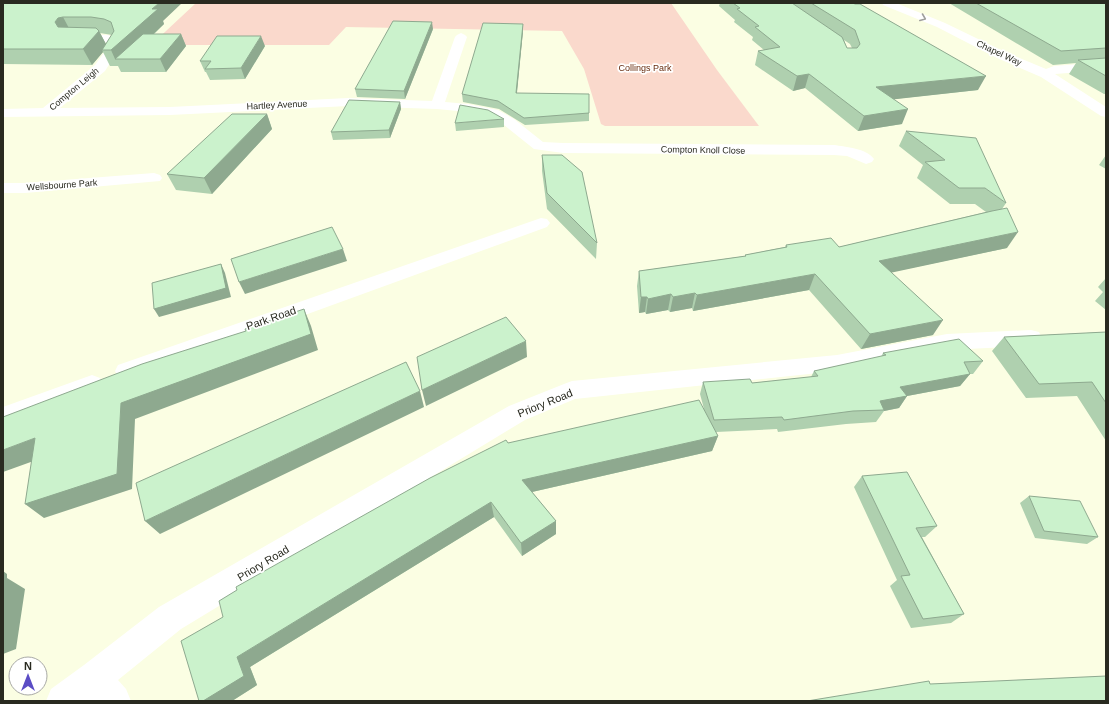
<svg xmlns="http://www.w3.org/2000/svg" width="1109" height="704" font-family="Helvetica,sans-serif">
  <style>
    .green { fill: #fad9cc }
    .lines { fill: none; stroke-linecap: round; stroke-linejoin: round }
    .street { fill: #fff; fill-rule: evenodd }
    .wall { fill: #afd0af; fill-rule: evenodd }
    .shaded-wall { fill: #8ea98f }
    .building { fill: #cbf2cc; stroke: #8ea98f }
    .oneway { stroke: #9f9f9b }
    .labels { text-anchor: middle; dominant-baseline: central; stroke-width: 3.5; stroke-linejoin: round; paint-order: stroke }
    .far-street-label { font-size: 9px; fill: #292a20; stroke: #fff }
    .far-park-label { font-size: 9px; fill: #672c0f; stroke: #fff }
    .street-label { font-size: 11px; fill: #292a20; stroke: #fff }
  </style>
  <rect width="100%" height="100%" fill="#fbfee3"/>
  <!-- green -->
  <path class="green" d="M196,3h475l46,67 42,56h-154l-4,-2 -17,-55 -22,-38 -216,-4 -17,18h-178z"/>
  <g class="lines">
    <!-- street -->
    <path class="street" d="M882,3h14l49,20 60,29 41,17 8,-3 52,-4v8l-51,4 51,33v10l-5,-1 -60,-39 -44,-19 -60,-31 -54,-22z
      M461,33l4,2 2,2 -22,65 23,2 30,6 16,9 29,23 20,1 271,2c12,2 32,3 40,14l-2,3 -6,2 -19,-8 -13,-1 -271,-2 -29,-4 -30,-24 -15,-9 -21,-4 -31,-3 -89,-3 -178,9 -167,2v-8l40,-1 52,-43 14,-19 -4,-4 -35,-1 -2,-3 2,-3 4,-1 34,1 10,4 3,7 -16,25 -45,37 110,-1 178,-9 84,3 23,-64 2,-2z
      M154,173l6,2 2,3 -2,3 -135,12h-22v-10h22z
      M541,218l6,1 3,4 -3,4 -413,150 -8,3 -8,-3 -3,-6 3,-6z
      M1031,330l8,2 3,6 -3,6 -8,2 -84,4 -110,21 -262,28 -50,21 -344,209 -63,51 8,9 5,12h-37l-1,-1 -2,1h-45l5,-12 33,-24 75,-58 350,-201 55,-22 8,-3 265,-26 110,-21z
      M92,375l8,3 4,6 -4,6 -97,37v-20z"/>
  </g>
  <!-- wall -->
  <path class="wall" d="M3,3l160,18 1,3 -10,10h27l5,12 -20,26h-45l-3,-6h-8l-7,-14 -11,13 -89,-1zM100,33l12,2 -6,9z
    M720,3h133l125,87 -84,9 8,25 -44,7 -53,-43 -12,3 -38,-26 3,-14 6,-1 -12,-10 1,-3 -19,-15 1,-2 -16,-14zM844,40l6,4 2,4h-5z
    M949,3h157v91h-2l-35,-20 7,-11 -23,2z
    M523,24v7l-6,62 72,20v8l-64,4 -26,-16 -36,-7 -1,-8z
    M433,29l-28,70 -48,-2 -2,-8z
    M265,46l-20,33 -35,1 -4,-8h-1l-5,-11z
    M400,102l1,7 -11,29 -57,2 -2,-8z
    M267,114l5,15 -60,65 -36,-4 -9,-16z
    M504,119v8l-48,4 -1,-8z
    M906,131l100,72 -4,6 5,39 -116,24 42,63 -72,14 -52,-59 -116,21 -1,-3 -22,4 -2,-2 -22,4 -1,-2 -6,1 -2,-27 2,-15 106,-15v-1l40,-8 1,-2 53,2 147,-35 -11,-8h-25l-33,-26 6,-13 -24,-19z
    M542,155l55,88 -1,16 -49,-50 -5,-38z
    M1106,155v14l-7,-4z
    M1106,278v32l-11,-9 8,-9 -5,-5z
    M1106,332v109l-29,-45 -51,2 -34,-47 12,-14z
    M883,353l100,8 -10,13h-3l-10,12 -53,10 -8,12 -15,3 -8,11 -30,2 -68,8 -1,-3 -61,3 2,4 -6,15 -180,41 24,29v13l-34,22 -28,-39 -244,150 7,18 -25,16h-33l24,-84 285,-174 196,-34 -4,-15 3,-12 49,1 59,-6 3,-6 67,-14z
    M862,476l75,50 -12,11h-3l42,77 -13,9 -40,5 -21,-42 7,-6 -43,-93z
    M1029,496l69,41 -11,7 -52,-6 -15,-35z"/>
  <!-- shaded-wall -->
  <path class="shaded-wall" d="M159,3h23l-19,18 1,3 -37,35h-12l-4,-9 41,-41z
    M63,17l8,15 -7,5 -9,-15 3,-4z
    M432,22l1,7 -28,70 -1,-8z
    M523,24v7l-7,70v-8z
    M99,31l8,15 -5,4 1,2 -11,13 -9,-16z
    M181,34l5,12 -20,26 -6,-13z
    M261,36l4,10 -20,33 -4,-11z
    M809,74l-4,14 -12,3 4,-15z
    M986,76l-8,14 -108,12 6,-15z
    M400,102l1,7 -11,29 -1,-8z
    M908,109l-6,15 -44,7 6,-15z
    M267,114l5,15 -60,65 -8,-16z
    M1018,232l-11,16 -136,29 8,-16z
    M343,249l4,12 -102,33 -6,-12z
    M221,264l4,9 6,24 -72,20 -5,-8z
    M815,274l-6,16 -116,21 4,-16z
    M695,293l-3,15 -22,4 3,-15z
    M671,294l-3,16 -22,4 2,-15z
    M641,297h6l-2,15 -6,1z
    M304,309l7,17 7,24 -183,69 -3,70 -88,29 -19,-14 96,-101z
    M943,320l-10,15 -72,14 9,-15z
    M526,341l1,16 -101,49 -4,-16z
    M970,374l-10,12 -53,10 -8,12 -15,3v-1l-4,-9 20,-14z
    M420,391l4,16 -264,127 -15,-13z
    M718,436l-6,15 -189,43 -1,-14z
    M35,438l18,16 -50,18v-22z
    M491,502l3,15 -244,150 7,18 -25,16h-29l34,-44z
    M556,521v13l-34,22 -1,-13z
    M3,571l4,3v4l18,11 -9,60 -13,5z"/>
  <!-- building -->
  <path class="building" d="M3,3h156l-7,6h6l-47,41h-9l12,-19 -3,-9 -7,-3 -13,-2h-28l-5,1 -3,4 3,5 38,1 3,3 -16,18h-80z
    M733,3h59l50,34 5,11h10l3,-4 -5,-14 -44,-27h42l2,1h5l126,72 -110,11 32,22 -44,7 -55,-42 -12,2 -39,-25 22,-4 -25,-20 4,-1 -22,-17 3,-1z
    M976,3h130v45l-45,3z
    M393,21l39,1 -28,69 -49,-2z
    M483,23l40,1 -7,69 73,1v19l-65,5 -26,-17 -36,-7z
    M143,34h38l-21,25h-45z
    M217,36h44l-20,32 -36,1 6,-8h-11z
    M1106,58v18l-28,-16z
    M349,100l51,2 -11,28 -58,2z
    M460,105l28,5 16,9 -49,4z
    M232,114h35l-63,64 -37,-4z
    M906,131l70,7 30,65 -21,-15h-26l-34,-26 20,-2z
    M542,155h20l20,17 15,71 -50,-50z
    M1007,208l11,24 -139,29 64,59 -73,14 -55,-60 -118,21 -2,-2 -22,4 -2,-3 -23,5 -1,-2h-6l-2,-26 107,-15 -1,-1 42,-8 -1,-2 45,-7 8,9 153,-36z
    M332,227l11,22 -104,33 -8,-23z
    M221,264l5,24 -72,21 -2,-26z
    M304,309l7,25 -190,69 -4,71 -92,30 10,-66 -32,12v-33l139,-53 104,-33 -1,-2z
    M506,317l20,24 -104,49 -5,-33z
    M1106,332v71l-14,-21 -53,2 -35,-47z
    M959,339l24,22 -19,1 6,12 -70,13 7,9 -27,5 4,9 -31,1 -69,9 -2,-3 -68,3 -11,-38 47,-3 2,4 66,-7 -4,-5 72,-16 -3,-2z
    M406,362l14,29 -275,130 -9,-38z
    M699,400l19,36 -196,44 34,41 -35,22 -30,-41 -254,155 7,19 -41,25h-4l-18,-60 42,-24 -4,-16 18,-11 -1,-3 194,-109 76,-38 2,3z
    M907,472l30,54 -21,2 48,86 -41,5 -22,-43 9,-1 -48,-99z
    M1029,496l51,5 18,36 -54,-6z
    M1106,676v25h-299l122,-20 1,3z"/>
  <!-- one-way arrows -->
  <defs><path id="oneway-chevron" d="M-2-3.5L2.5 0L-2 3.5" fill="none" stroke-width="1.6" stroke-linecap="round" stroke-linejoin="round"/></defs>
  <use class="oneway" href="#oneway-chevron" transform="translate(923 18) rotate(22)"/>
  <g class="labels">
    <!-- far-street labels -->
    <g class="far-street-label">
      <text transform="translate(999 53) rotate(25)">Chapel Way</text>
      <text transform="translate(74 89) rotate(-40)">Compton Leigh</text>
      <text transform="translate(277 105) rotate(-3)">Hartley Avenue</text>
      <text transform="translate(703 150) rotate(1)">Compton Knoll Close</text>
      <text transform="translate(62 185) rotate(-4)">Wellsbourne Park</text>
    </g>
    <!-- far-park labels -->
    <g class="far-park-label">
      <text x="645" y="68">Collings Park</text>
    </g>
    <!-- street labels -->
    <g class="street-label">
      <text transform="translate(271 318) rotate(-19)">Park Road</text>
      <text transform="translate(545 403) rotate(-22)">Priory Road</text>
      <text transform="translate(263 563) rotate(-31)">Priory Road</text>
    </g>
  </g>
  <!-- border -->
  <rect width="1109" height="704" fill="none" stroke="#292a20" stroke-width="8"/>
  <!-- north arrow -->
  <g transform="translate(28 676)"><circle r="19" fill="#ffffff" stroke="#a9aaa6"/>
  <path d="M0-3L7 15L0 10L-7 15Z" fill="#5b4dc5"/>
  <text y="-6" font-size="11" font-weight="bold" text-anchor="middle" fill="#292a20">N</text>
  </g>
</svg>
